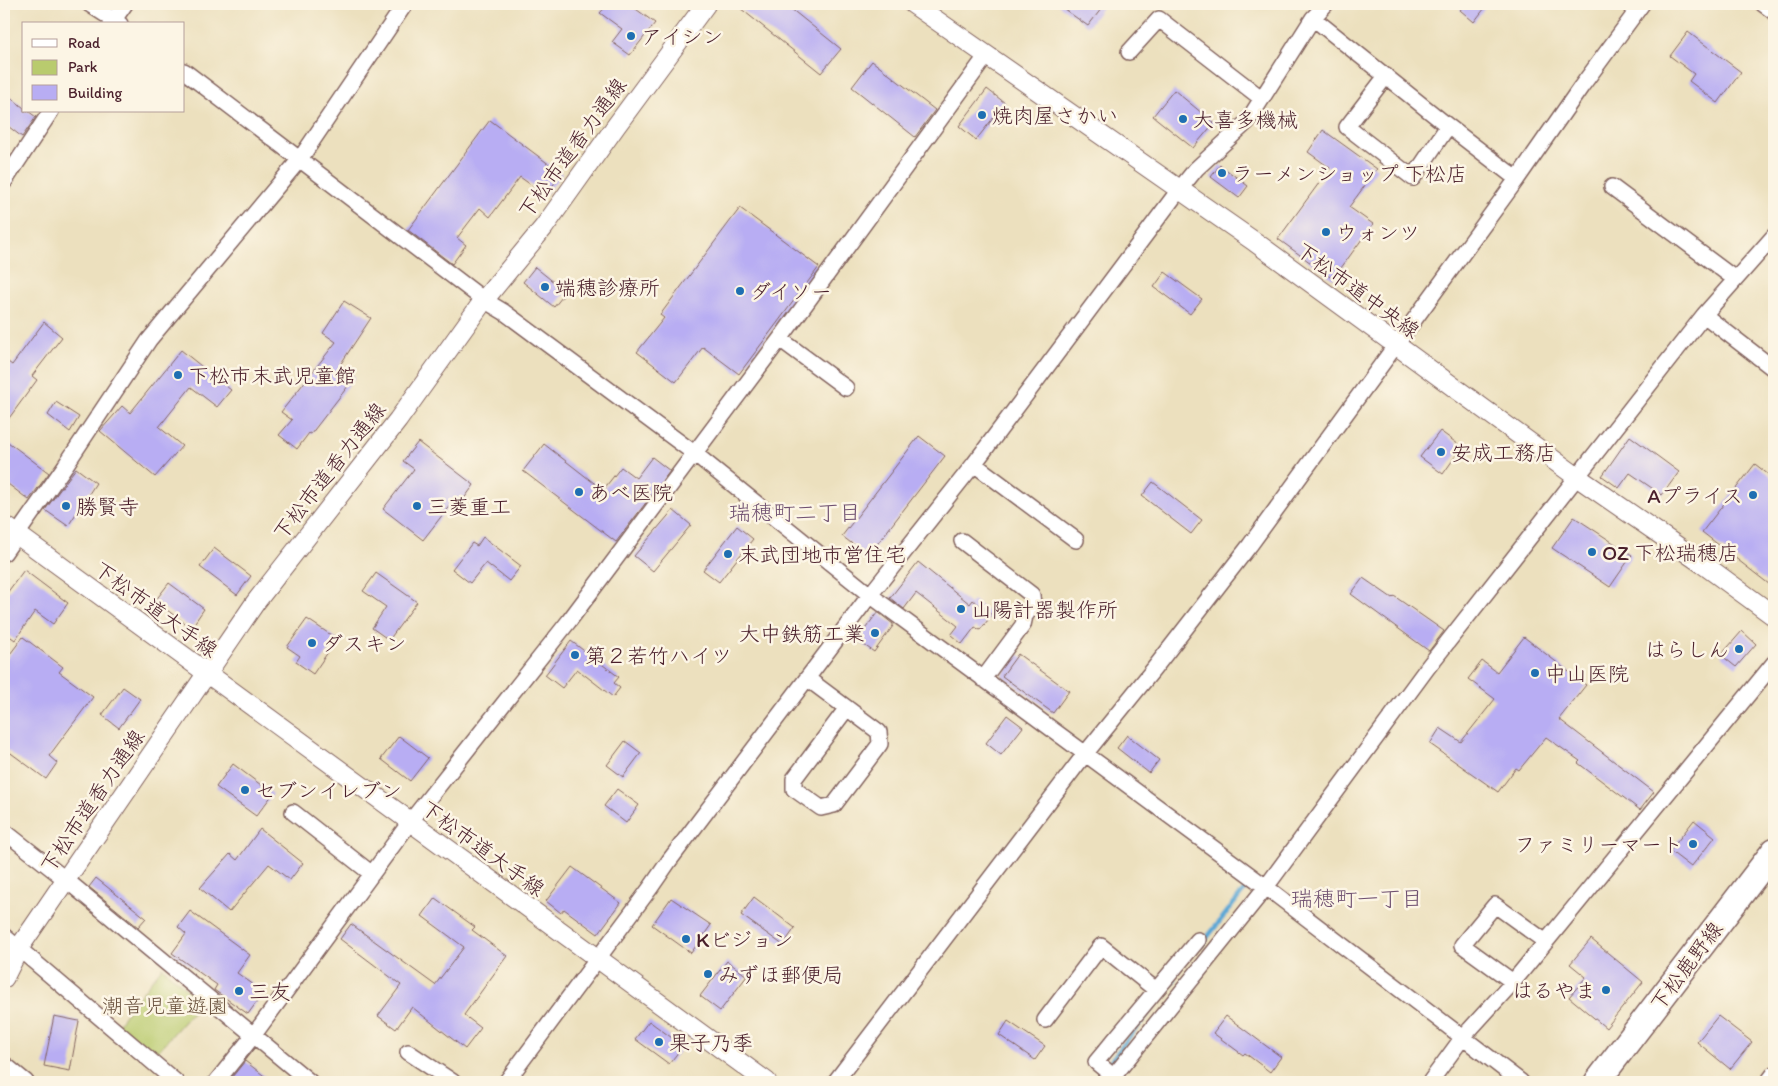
<svg xmlns="http://www.w3.org/2000/svg" width="1778" height="1086" font-family="Itim,'Klee One',sans-serif">
  <style>
    .green { fill: #b9cb6e; stroke: #82754c }
    .lines { fill: none; stroke-linecap: round; stroke-linejoin: round }
    .stream { stroke: #5da8d5; stroke-width: 4.5 }
    .building { fill: #b8adf3 }
    .minor-casing { stroke: #83635e; stroke-width: 18 }
    .tertiary-casing { stroke: #83635e; stroke-width: 21 }
    .primary-casing { stroke: #83635e; stroke-width: 28 }
    .minor { stroke: #fff; stroke-width: 15 }
    .tertiary { stroke: #fff; stroke-width: 19 }
    .primary { stroke: #fff; stroke-width: 25 }
    .poi-dot { fill: #1f6fb2; stroke: #fcf5e5; stroke-width: 2 }
    .labels { text-anchor: middle; dominant-baseline: central; stroke-width: 5; stroke-linejoin: round; paint-order: stroke }
    .poi-label { font-size: 21px; fill: #4a1f2b; stroke: #fcf5e5; text-anchor: start }
    .street-label { font-size: 21px; fill: #4a1f2b; stroke: #fcf5e5 }
    .park-label { font-size: 21px; fill: #6b533f; stroke: #fcf5e5 }
    .neighbourhood-label { font-size: 22px; fill: #705171; stroke: #fcf5e5 }
  </style>
  <rect width="100%" height="100%" fill="#fcf5e5"/>
  <filter id="ink" filterUnits="userSpaceOnUse"><feTurbulence type="fractalNoise" baseFrequency=".02" numOctaves="2"/><feDisplacementMap in="SourceGraphic" scale="10" xChannelSelector="R" yChannelSelector="G"/><feConvolveMatrix kernelMatrix="1 2 1 2 8 2 1 2 1" color-interpolation-filters="sRGB"/></filter>
  <filter id="wash" filterUnits="userSpaceOnUse"><feTurbulence type="fractalNoise" baseFrequency=".0096" numOctaves="4" result="noise"/><feDisplacementMap in="SourceGraphic" scale="20" xChannelSelector="R" yChannelSelector="G"/><feGaussianBlur stdDeviation="1.12" result="paint"/><feColorMatrix in="noise" values="0 0 0 0 0 0 0 0 0 0 0 0 0 0 0 0 0 1.4 0 .05"/><feComposite in="paint" operator="in"/></filter>
  <g filter="url(#wash)">
    <rect width="100%" height="100%" fill="#ece0be"/>
    <!-- green -->
    <path class="green" d="M162,967l39,35 -48,55 -35,-33z"/>
    <g class="lines">
      <!-- stream -->
      <path class="stream" d="M1202,944l47,-60
        M1094,1082l80,-102"/>
    </g>
    <g id="blocks">
      <!-- building -->
      <path class="building" d="M608,4h21l26,19 -25,32 -18,-13 10,-13 -22,-16z
        M735,4h50l56,45 -20,24z
        M1057,4h48l-17,22z
        M1465,4h23l-14,18 -14,-12z
        M1688,32l53,40 -23,31 -29,-22 5,-7 -24,-18z
        M872,61l63,49 -20,27 -63,-50z
        M987,89l18,14 -29,37 -17,-14z
        M1174,90l40,33 -21,25 -40,-32z
        M4,92l20,16v3h4l8,6 -14,20 -18,-14z
        M490,120l72,54 -17,21 -25,-18 -30,40 -10,-9 -23,30 9,7 -14,19 -44,-34z
        M1323,130l54,39 -28,38 24,17 -40,55 -55,-40 52,-71 -22,-16z
        M1220,165l28,21 -9,12 -28,-21z
        M740,208l79,59 -80,107 -36,-27 -27,35 -39,-30 27,-34 -4,-3z
        M535,267l31,25 -12,15 -31,-25z
        M1165,272l37,27 -12,15 -36,-27z
        M344,301l27,17 -31,47 15,12 -44,57 -2,-1 -12,16 -18,-14 13,-15 -11,-8 55,-70 -13,-9z
        M44,322l18,15 -30,39 5,4 -33,45v-66l8,6z
        M181,350l50,40 -14,17 -26,-20 -32,40 23,19 -27,31 -55,-46 22,-25 8,7z
        M56,402l23,15 -9,15 -22,-17z
        M1440,431l22,16 -19,27 -23,-17z
        M919,436l26,20 -77,100 -26,-20z
        M1630,436l49,36 -17,23 -32,-22 -11,15 -17,-12z
        M4,439l45,34 -20,27 -25,-19z
        M418,442l56,43 -14,19 -6,-4 -31,40 -40,-31 31,-40 -11,-8z
        M544,444l59,46 18,-23 15,11 16,-21 18,14 -54,71 -93,-71z
        M1755,464l19,15v109l-72,-56z
        M76,468l20,15 -28,43 -23,-16z
        M1153,482l49,38 -11,14 -49,-38z
        M673,510l18,15 -38,46 -19,-15z
        M1574,517l58,38 -22,32 -58,-39z
        M737,526l16,13 -34,43 -16,-12z
        M483,537l38,29 -12,15 -23,-18 -16,20 -18,-14 20,-26 5,3z
        M214,548l37,28 -14,19 -37,-28z
        M918,562l52,42 3,-4 19,15 -12,15 -5,-3 -13,17 -11,-9 7,-9 -42,-33 -12,16 -14,-11z
        M24,570l44,33 -15,21 -18,-13 -20,29 -11,-8v-35z
        M376,573l41,29 -28,38 -17,-12 14,-21 -23,-16z
        M1363,578l29,20 2,-2 50,35 -15,20 -78,-57z
        M169,583l35,26 -13,19 -36,-27z
        M877,613h2l14,11v2l-19,26 -17,-12z
        M307,619l30,20 -24,35 -17,-12 4,-6 -13,-9z
        M1742,631l14,13 -20,23 -15,-12z
        M23,637l40,30 -4,5 34,25 -44,59 8,7 -11,16 -42,-31v-86z
        M1524,637l62,48 -27,34 95,73 -14,18 -62,-47 2,-2 -34,-24 -27,33 -3,-2 -18,24 -68,-48 10,-16 21,14 34,-43 -27,-20 14,-18 15,11z
        M571,641l48,36 -5,6 6,5 -7,9 -36,-28 -15,19 -17,-13z
        M1018,654l51,37 -16,22 -51,-37z
        M123,687l17,12 -21,29 -17,-13z
        M1007,715l16,12 -22,28 -15,-12z
        M1127,735l32,25 -10,13 -32,-25z
        M399,736l29,22 -18,23 -29,-22z
        M625,741l16,12 -18,24 -16,-12z
        M233,764l40,30 -17,22 -40,-29z
        M617,789l22,16 -13,18 -22,-17z
        M1694,820l21,17 -24,30 -21,-16z
        M260,829l43,34 -13,17 -21,-16 -40,48 -29,-24 30,-34 7,6z
        M572,867l49,36 -23,31 -34,-25 -3,4 -15,-12z
        M96,878l50,40 -8,9 -49,-40z
        M754,897l41,31 -12,17 -42,-30z
        M435,898l40,29 -3,3 35,26 -43,59 17,13 -16,21 -53,-42 -16,22 -18,-13 23,-31 -61,-46 11,-15 84,61 29,-38 -42,-31z
        M671,898l40,27 -20,28 -39,-28z
        M190,911l60,44 -13,18 27,19 -16,22 -34,-24 3,-5 -45,-32 14,-19 -8,-7z
        M1591,939l52,43 -37,46 -37,-31 17,-20 -16,-13z
        M727,961l20,15 -27,35 -20,-15z
        M54,1016l25,5 -9,50 -26,-5z
        M1226,1016l55,41 -11,15 -25,-19 -2,2 -30,-22z
        M1718,1016l34,26 -22,27 -33,-27z
        M649,1021l34,25 -14,18 -34,-25z
        M1008,1021l37,25 -10,14 -36,-25z
        M245,1061l27,21h-44z"/>
    </g>
  </g>
  <g filter="url(#ink)">
    <use href="#blocks" fill-opacity="0" stroke="#83635e" stroke-width="1"/>
    <g class="lines">
      <!-- minor casing -->
      <g class="minor-casing">
        <path id="minor" d="M89,4l31,20
          M1763,4l11,8
          M1313,18l135,108 69,53
          M111,24l14,-20
          M1129,52l30,-33 102,79
          M184,71l300,229 20,12 190,141 176,142 396,292 255,195
          M1386,76l-39,51 66,51 35,-52
          M4,182l47,-71
          M1612,187l123,92
          M1704,315l70,54
          M780,339l66,49
          M974,464l102,76
          M962,541l70,54 1,10 -8,11 -2,9 -40,54
          M4,553l61,-87 84,-126 151,-181 105,-155
          M808,679l71,53 1,12 -46,61 -13,3 -27,-19v-10l53,-71
          M293,812l79,62
          M4,831l61,48 245,203
          M4,936l172,146
          M1513,982l-51,-37 33,-40 51,37
          M1045,1020l56,-74 55,44
          M408,1052l45,30
          M4,1064l22,18
          M1114,1077l-18,-15 102,-122
          M216,1082l37,-46 157,-214 159,-201 211,-282 207,-284
          M506,1082l145,-195 18,-26 201,-266 104,-131 205,-274 17,-21 51,-47 66,-104 13,-14
          M835,1082l250,-328 68,-84 97,-125 267,-366 64,-92 61,-83
          M1109,1082l157,-195 162,-220 276,-352 70,-79
          M1430,1082l33,-45 50,-55 261,-319
          M1768,1082l6,-8"/>
      </g>
      <!-- tertiary casing -->
      <g class="tertiary-casing">
        <path id="tertiary" d="M913,4l342,238 322,235 126,87 71,52
          M4,525l763,557
          M4,978l15,-30 236,-345 143,-183 86,-120 60,-73 72,-101 90,-122"/>
      </g>
      <!-- primary casing -->
      <g class="primary-casing">
        <path id="primary" d="M1597,1082l177,-231"/>
      </g>
      <!-- minor -->
      <use href="#minor" class="minor"/>
      <!-- tertiary -->
      <use href="#tertiary" class="tertiary"/>
      <!-- primary -->
      <use href="#primary" class="primary"/>
    </g>
  </g>
  <!-- markers -->
  <g class="poi-dot">
    <circle cx="631" cy="36" r="5"/>
    <circle cx="982" cy="115" r="5"/>
    <circle cx="1183" cy="119" r="5"/>
    <circle cx="1222" cy="173" r="5"/>
    <circle cx="1326" cy="232" r="5"/>
    <circle cx="545" cy="287" r="5"/>
    <circle cx="740" cy="291" r="5"/>
    <circle cx="178" cy="375" r="5"/>
    <circle cx="1441" cy="452" r="5"/>
    <circle cx="579" cy="492" r="5"/>
    <circle cx="1753" cy="495" r="5"/>
    <circle cx="66" cy="506" r="5"/>
    <circle cx="417" cy="506" r="5"/>
    <circle cx="1592" cy="552" r="5"/>
    <circle cx="728" cy="554" r="5"/>
    <circle cx="961" cy="609" r="5"/>
    <circle cx="875" cy="633" r="5"/>
    <circle cx="312" cy="643" r="5"/>
    <circle cx="1739" cy="649" r="5"/>
    <circle cx="575" cy="655" r="5"/>
    <circle cx="1535" cy="673" r="5"/>
    <circle cx="245" cy="790" r="5"/>
    <circle cx="1693" cy="844" r="5"/>
    <circle cx="686" cy="939" r="5"/>
    <circle cx="708" cy="974" r="5"/>
    <circle cx="1606" cy="990" r="5"/>
    <circle cx="239" cy="991" r="5"/>
    <circle cx="659" cy="1042" r="5"/>
  </g>
  <g class="labels">
    <!-- poi labels -->
    <g class="poi-label">
      <text x="641" y="36">アイシン</text>
      <text x="992" y="115">焼肉屋さかい</text>
      <text x="1193" y="119">大喜多機械</text>
      <text x="1232" y="173">ラーメンショップ 下松店</text>
      <text x="1336" y="232">ウォンツ</text>
      <text x="555" y="287">端穂診療所</text>
      <text x="750" y="291">ダイソー</text>
      <text x="188" y="375">下松市末武児童館</text>
      <text x="1451" y="452">安成工務店</text>
      <text x="589" y="492">あべ医院</text>
      <text x="1743" y="495" text-anchor="end">Aプライス</text>
      <text x="76" y="506">勝賢寺</text>
      <text x="427" y="506">三菱重工</text>
      <text x="1602" y="552">OZ 下松瑞穂店</text>
      <text x="738" y="554">末武団地市営住宅</text>
      <text x="971" y="609">山陽計器製作所</text>
      <text x="865" y="633" text-anchor="end">大中鉄筋工業</text>
      <text x="322" y="643">ダスキン</text>
      <text x="1729" y="649" text-anchor="end">はらしん</text>
      <text x="585" y="655">第２若竹ハイツ</text>
      <text x="1545" y="673">中山医院</text>
      <text x="255" y="790">セブンイレブン</text>
      <text x="1683" y="844" text-anchor="end">ファミリーマート</text>
      <text x="696" y="939">Kビジョン</text>
      <text x="718" y="974">みずほ郵便局</text>
      <text x="1596" y="990" text-anchor="end">はるやま</text>
      <text x="249" y="991">三友</text>
      <text x="669" y="1042">果子乃季</text>
    </g>
    <!-- street labels -->
    <g class="street-label">
      <text transform="translate(572 148) rotate(-54)">下松市道香力通線</text>
      <text transform="translate(1358 290) rotate(36)">下松市道中央線</text>
      <text transform="translate(329 471) rotate(-52)">下松市道香力通線</text>
      <text transform="translate(156 609) rotate(36)">下松市道大手線</text>
      <text transform="translate(92 801) rotate(-56)">下松市道香力通線</text>
      <text transform="translate(483 848) rotate(36)">下松市道大手線</text>
      <text transform="translate(1686 966) rotate(-53)">下松鹿野線</text>
    </g>
    <!-- park labels -->
    <g class="park-label">
      <text x="165" y="1005">潮音児童遊園</text>
    </g>
    <!-- neighbourhood labels -->
    <g class="neighbourhood-label">
      <text x="795" y="512">瑞穂町二丁目</text>
      <text x="1357" y="898">瑞穂町一丁目</text>
    </g>
  </g>
  <!-- margin -->
  <rect width="1778" height="1086" fill="none" stroke="#fcf5e5" stroke-width="20"/>
  <!-- legend -->
  <rect x="22" y="22" width="162" height="90" fill="#fcf5e5" stroke="#b59f9b"/>
  <rect x="32" y="39" width="25" height="8" fill="#ffffff" stroke="#b59f9b"/>
  <text x="68" y="48" font-size="15" fill="#4a1f2b">Road</text>
  <rect x="32" y="60" width="25" height="15" fill="#b9cb6e" stroke="#b59f9b"/>
  <text x="68" y="72" font-size="15" fill="#4a1f2b">Park</text>
  <rect x="32" y="85" width="25" height="15" fill="#b8adf3" stroke="#b59f9b"/>
  <text x="68" y="98" font-size="15" fill="#4a1f2b">Building</text>
</svg>
